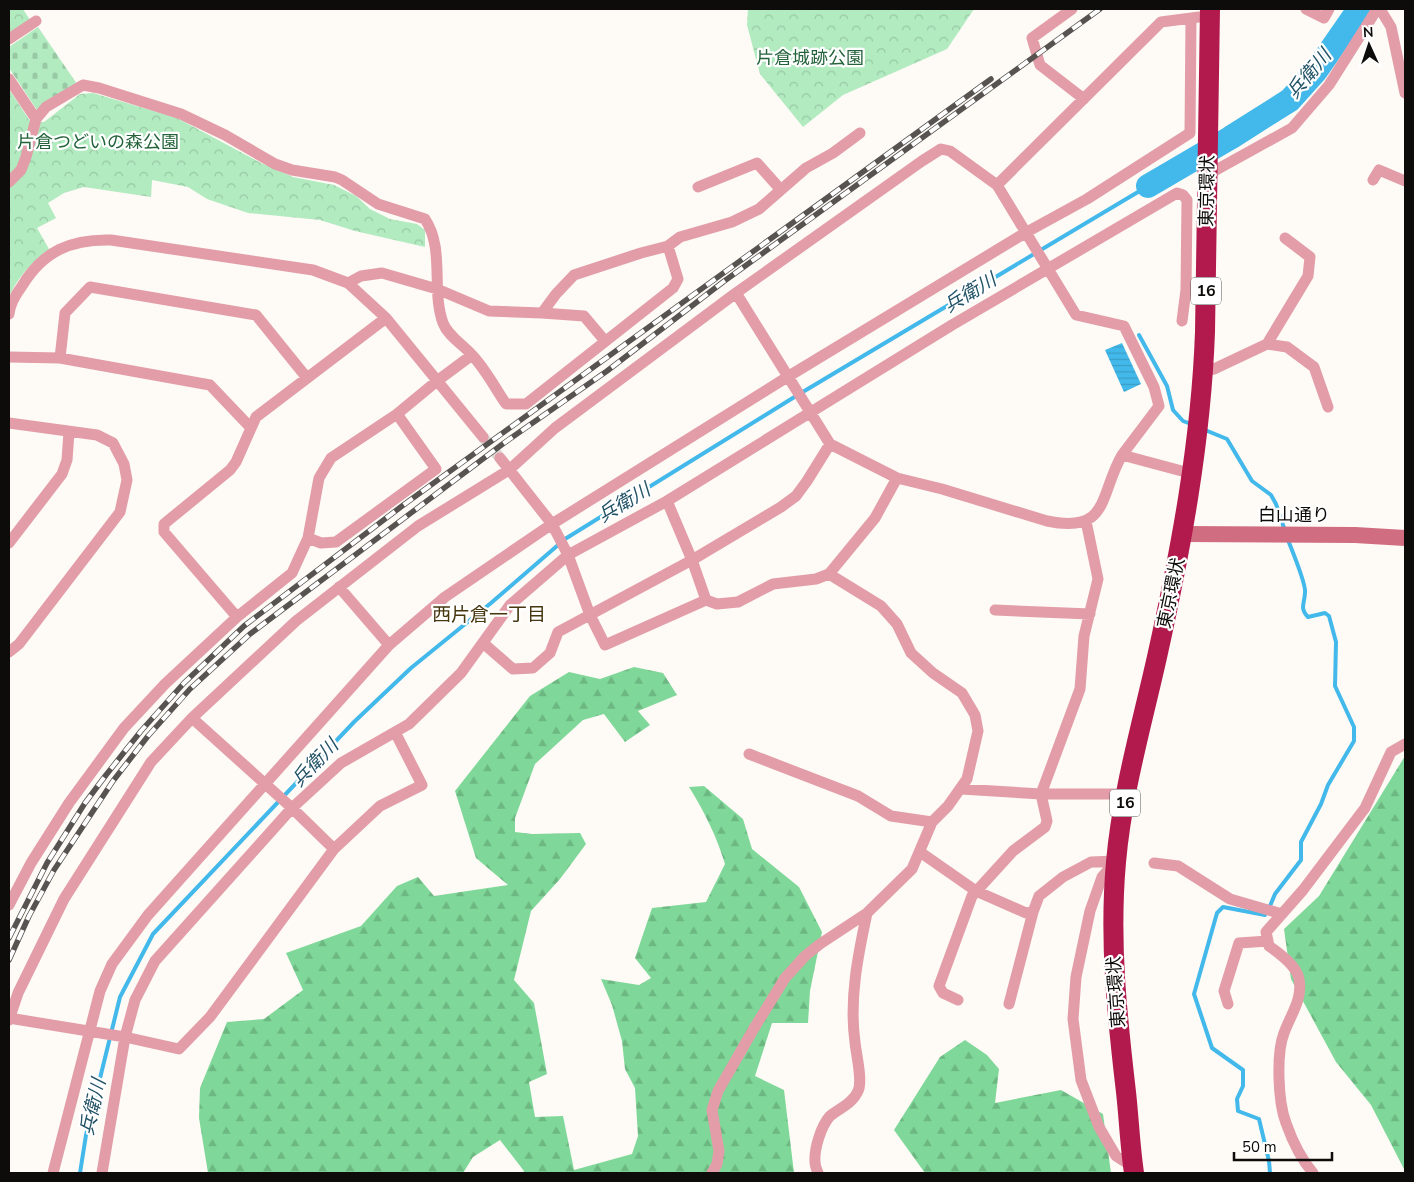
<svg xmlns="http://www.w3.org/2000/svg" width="1414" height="1182" font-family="'Nunito Sans','Noto Sans JP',sans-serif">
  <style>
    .forest { fill: url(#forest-firs) }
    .cemetery { fill: url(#cemetery-stones) }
    .park { fill: url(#park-crowns) }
    .water { fill: url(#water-rules) }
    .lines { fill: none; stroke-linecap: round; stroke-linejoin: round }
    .stream { stroke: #42b9ea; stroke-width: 4 }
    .river { stroke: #42b9ea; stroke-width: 24 }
    .street-tunnel { stroke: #dad6d2; stroke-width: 11; stroke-dasharray: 11 5.5; stroke-linecap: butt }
    .street { stroke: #e29da8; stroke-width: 11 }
    .secondary { stroke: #d06d81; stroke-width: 16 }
    .highway { stroke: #b21a4d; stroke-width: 20 }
    .rail-casing { stroke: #565351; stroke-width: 5.5 }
    .rail { stroke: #fff; stroke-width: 4; stroke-dasharray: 11; stroke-linecap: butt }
    .labels { text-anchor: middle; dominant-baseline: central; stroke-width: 4.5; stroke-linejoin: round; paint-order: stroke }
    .shield { fill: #fff; stroke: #565554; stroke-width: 1 }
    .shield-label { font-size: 16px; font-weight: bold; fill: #0e0c0a }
    .park-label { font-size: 18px; fill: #25643b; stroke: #fff }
    .street-label { font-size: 18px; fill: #0e0c0a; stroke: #fff }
    .water-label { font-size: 19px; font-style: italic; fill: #235367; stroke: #fff }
    .neighbourhood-label { font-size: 19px; fill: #47370f; stroke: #fff }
  </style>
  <defs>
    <pattern id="forest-firs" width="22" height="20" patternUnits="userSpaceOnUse" patternTransform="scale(1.25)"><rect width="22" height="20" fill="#7fd899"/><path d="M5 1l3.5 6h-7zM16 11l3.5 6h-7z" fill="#6db882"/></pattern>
    <pattern id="cemetery-stones" width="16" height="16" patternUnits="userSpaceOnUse" patternTransform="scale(1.25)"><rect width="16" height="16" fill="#b2ebc0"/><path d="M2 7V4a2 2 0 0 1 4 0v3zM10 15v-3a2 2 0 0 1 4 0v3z" fill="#98c8a4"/></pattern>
    <pattern id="park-crowns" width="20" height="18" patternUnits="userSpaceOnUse" patternTransform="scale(1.25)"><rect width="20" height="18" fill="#b2ebc0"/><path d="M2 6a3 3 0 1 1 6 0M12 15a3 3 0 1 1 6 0" fill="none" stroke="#98c8a4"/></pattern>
    <pattern id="water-rules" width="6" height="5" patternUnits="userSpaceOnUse" patternTransform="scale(1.25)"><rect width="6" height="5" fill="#42b9ea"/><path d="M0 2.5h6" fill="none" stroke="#399ec7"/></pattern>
  </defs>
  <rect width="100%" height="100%" fill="#fefaf5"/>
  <!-- forest -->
  <path class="forest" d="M634,667l29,6 14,22 -39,16 12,14 -25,17 -21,-28 -21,6 -48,44 -20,54v14l17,2 48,-1 6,11 -26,35 -29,32 -17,69 20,23 13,71 -18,8 6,35 28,-1 11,54 58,-16 6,-18 -3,-48 -10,-19 -3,-28 -10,-36 -11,-26 38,6 12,-7 -16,-20 17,-50 54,-6 19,-38c-8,-27 -21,-53 -36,-77l15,-1 39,33 9,30 47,38 23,45 -12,59 -2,32h-36l-17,53 29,14 10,83h-271l1,-2 -24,-31 -27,17 -10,16h-255l-9,-55 1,-30 27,-66 37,-3 39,-29 -17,-37 75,-27 36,-40 21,-9 16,19 74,-11 -32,-27 -21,-67 75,-95 39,-24 31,7z
    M1405,756v415l-34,-66 -35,-43 -45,-83 -7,-50 35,-33z
    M965,1040l22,15 12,14 -4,34 66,-13 42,24 8,59h-186l-31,-43 46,-73z"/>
  <!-- cemetery -->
  <path class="cemetery" d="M38,27l39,57 -40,26 -28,-42v-21z"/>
  <!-- park -->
  <path class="park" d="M9,9h14l7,11 -21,14z
    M748,9h226l-27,40 -104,46 -40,32 -43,-53 -13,-49z
    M9,89l21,32 14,1 36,-28 13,-1 84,25 84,45 32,14 41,8 22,11 14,13 20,10 27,5 8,6v17l-70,-16 -35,-11 -72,-7 -41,-14 -19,-12 -36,-7 -1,17 -67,-10 -20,6 -16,10 8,15 -19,10 12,21c-18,14 -30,27 -40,47z"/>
  <!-- water -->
  <path class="water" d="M1122,343l19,41 -17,8 -19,-42z"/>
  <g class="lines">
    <!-- stream -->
    <path class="stream" d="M1139,335l28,51 6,24 10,11 8,3
      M1205,430l22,9 25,42 19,14 5,9 9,27
      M1270,906l5,-12 26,-34v-18l20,-38 7,-19 26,-44v-14l-19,-41 1,-44 -7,-26 -4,-3 -17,4c-9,-9 -3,-14 -3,-25 1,-8 -13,-42 -17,-52
      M1265,915l-42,-8 -6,6 -23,81 18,54 31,22v16l-6,13 1,12 21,8 10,42 1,12
      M80,1173l6,-38 34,-138 33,-63 201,-212 57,-54 80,-65 74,-64 231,-143 352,-210"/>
    <!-- river -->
    <path class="river" d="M1148,186l82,-48 60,-38 26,-29 43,-62"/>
    <!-- street-tunnel -->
    <path class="street-tunnel" d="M483,437l17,21"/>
    <!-- street -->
    <path class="street" d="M1072,9l-40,29 8,27 44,34
      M1306,9l18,9 5,-9
      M1380,9l11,18 14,66
      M9,39l27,-18
      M9,79l27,40
      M1207,175l85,-47 37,-43 48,-76
      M1373,180l6,-10 26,11
      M9,182l12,-12 5,-13 10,-38 10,-12 37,-22 16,3 82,26 44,21 50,29 17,6 43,7 7,3 36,24 47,15c20,30 6,71 18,104 5,13 19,21 28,31 14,14 24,34 35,50h20l147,-116 5,-9 -10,-33
      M997,185l164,-163 38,-5h10
      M698,187l59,-24 24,27
      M348,283l13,-7 21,-3 55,16 52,22 53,2 14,-19 18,-19 67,-22 27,-7 12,-9 52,-15 27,-13 47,-41 27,-15 27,-20
      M736,293l94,151 67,34 45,11 105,32c63,13 52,-26 75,-66l71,19
      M542,313l42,3 21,25
      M9,314c1,-10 7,-20 13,-28 21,-35 49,-47 89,-46l202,30 35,13 38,35 97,119
      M1267,344l20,3 27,20 14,40
      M9,357l51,1 150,27 40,42
      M60,358l5,-45 25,-26 166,28 51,63
      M1204,371l10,-2 53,-25 41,-68 2,-19 -25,-19
      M9,423l88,12 16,8 11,21 3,16 -7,32 -101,132 -10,8
      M500,458l52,66 16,31 22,60 15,30 101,-45
      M667,501l25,59 14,40 11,4 21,-2 35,-18 43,-5 13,-5 46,-56 22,-40
      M308,538l13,5 15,-1 100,-73 -39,-55
      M9,543l53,-69 5,-14 2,-28
      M339,587l50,58
      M995,610l95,4
      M237,617l-73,-85v-8l66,-54 6,-8 20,-45 130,-99
      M483,643l30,26 20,-1 17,-15 8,-21 134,-72 89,-53 15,-11 11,-15 23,-37
      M192,718l100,90 42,41
      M749,754l109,42 33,20 41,6
      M961,789l80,5h85
      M920,852l56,39 50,22 7,-1 6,-16 24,-19 28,-15 25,-1
      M1115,862l-13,15 -12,34 -14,66 -3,42 8,61 18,47 17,29 17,11
      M1154,863l24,3 52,33 52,15
      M9,905l22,-42 38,-60 55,-75 41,-44 72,-67 55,-44 16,-35 11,-60 12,-20 66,-44 40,-33 35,-26
      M958,1000l-15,-7 -4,-7 33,-90 41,-45 32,-24 2,-6 -6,-27 39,-105 4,-53 14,-57 -12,-58
      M1009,1004l24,-92
      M1228,1004l-4,-13 15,-48 29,-2
      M9,1018l116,19 54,12 31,-32 124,-168 46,-43 42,-21 -27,-53
      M9,1020l9,-27 46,-94 87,-137 41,-44 104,-97 122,-95 91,-56 46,-42 181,-135 186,-132 19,-12 9,2 47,34 79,130 48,11 30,61 5,19 -37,49
      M53,1173l47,-182 12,-27 36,-49 241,-270 56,-48 107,-73 237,-148 236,-143 62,-34 103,-66 1,-115
      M102,1173l23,-136 10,-37 20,-39 137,-153 49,-45 68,-39 52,-51 49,-68 58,-50 99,-54 285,-176 225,-132 6,2 4,5 -1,90 -4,31
      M712,1173l5,-9 2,-13 -7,-41 6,-19 35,-61 32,-52 20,-22 15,-12 47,-31 45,-44 20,-47 16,-16 19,-27 11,-48 -3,-16 -13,-22 -29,-20 -22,-20 -14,-29 -16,-18 -52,-32
      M818,1173c-1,-3 -3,-7 -3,-11 -1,-13 6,-36 15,-46 10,-8 23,-13 28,-25 5,-10 -2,-37 -3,-49 -6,-43 3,-87 12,-129
      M1313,1173c-11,-13 -21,-33 -27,-50 -8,-21 -10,-69 -2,-90 7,-19 19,-34 15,-54 -2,-13 -20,-26 -30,-33l-3,-14 37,-42 62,-82 26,-56 14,-8"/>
    <!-- secondary -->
    <path class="secondary" d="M1183,534l172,1 50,3"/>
    <!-- highway -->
    <path class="highway" d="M1134,1173c-4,-27 -5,-54 -8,-81 -9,-77 -17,-152 -10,-230 6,-69 26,-138 41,-205 24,-108 44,-215 48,-325l5,-323"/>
    <!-- rail casing -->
    <g class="rail-casing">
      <path id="rail" d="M9,938l38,-75 38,-60 21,-28 35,-44 43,-48 60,-57 158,-120 589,-427
        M9,960l20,-44 25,-46 59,-89 35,-45 42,-47 60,-55 254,-191 103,-72 116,-89 377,-273"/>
    </g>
    <!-- rail -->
    <use href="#rail" class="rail"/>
  </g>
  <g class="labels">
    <!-- shield labels -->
    <g class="shield">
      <rect x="1191" y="277.5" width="30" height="27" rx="4"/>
      <rect x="1110" y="789.5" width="30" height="27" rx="4"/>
    </g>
    <g class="shield-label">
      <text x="1206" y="291">16</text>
      <text x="1125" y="803">16</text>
    </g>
    <!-- park labels -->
    <g class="park-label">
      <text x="810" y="58">片倉城跡公園</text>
      <text x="98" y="142">片倉つどいの森公園</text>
    </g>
    <!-- street labels -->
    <g class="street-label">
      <text transform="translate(1207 191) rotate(-89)">東京環状</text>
      <text x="1294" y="515">白山通り</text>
      <text transform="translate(1171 593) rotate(-78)">東京環状</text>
      <text transform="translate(1116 992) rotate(-94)">東京環状</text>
    </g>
    <!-- water labels -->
    <g class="water-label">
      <text transform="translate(1309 74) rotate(-50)">兵衛川</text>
      <text transform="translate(970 293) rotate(-31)">兵衛川</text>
      <text transform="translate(624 503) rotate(-31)">兵衛川</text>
      <text transform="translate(315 763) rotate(-46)">兵衛川</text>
      <text transform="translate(93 1107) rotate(-77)">兵衛川</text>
    </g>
    <!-- neighbourhood labels -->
    <g class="neighbourhood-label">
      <text x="489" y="615">西片倉一丁目</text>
    </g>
  </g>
  <!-- border -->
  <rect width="1414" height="1182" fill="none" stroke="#0e0c0a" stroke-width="20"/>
  <!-- north arrow -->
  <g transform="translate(1369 45) rotate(357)" stroke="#ffffff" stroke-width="4" paint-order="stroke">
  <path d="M0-4L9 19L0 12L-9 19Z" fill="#0e0c0a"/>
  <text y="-8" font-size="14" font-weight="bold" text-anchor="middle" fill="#0e0c0a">N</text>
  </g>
  <!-- scale -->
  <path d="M1234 1152v8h98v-8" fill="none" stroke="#0e0c0a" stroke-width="2.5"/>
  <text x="1242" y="1152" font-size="15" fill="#0e0c0a" stroke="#ffffff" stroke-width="4" paint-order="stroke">50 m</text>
</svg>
